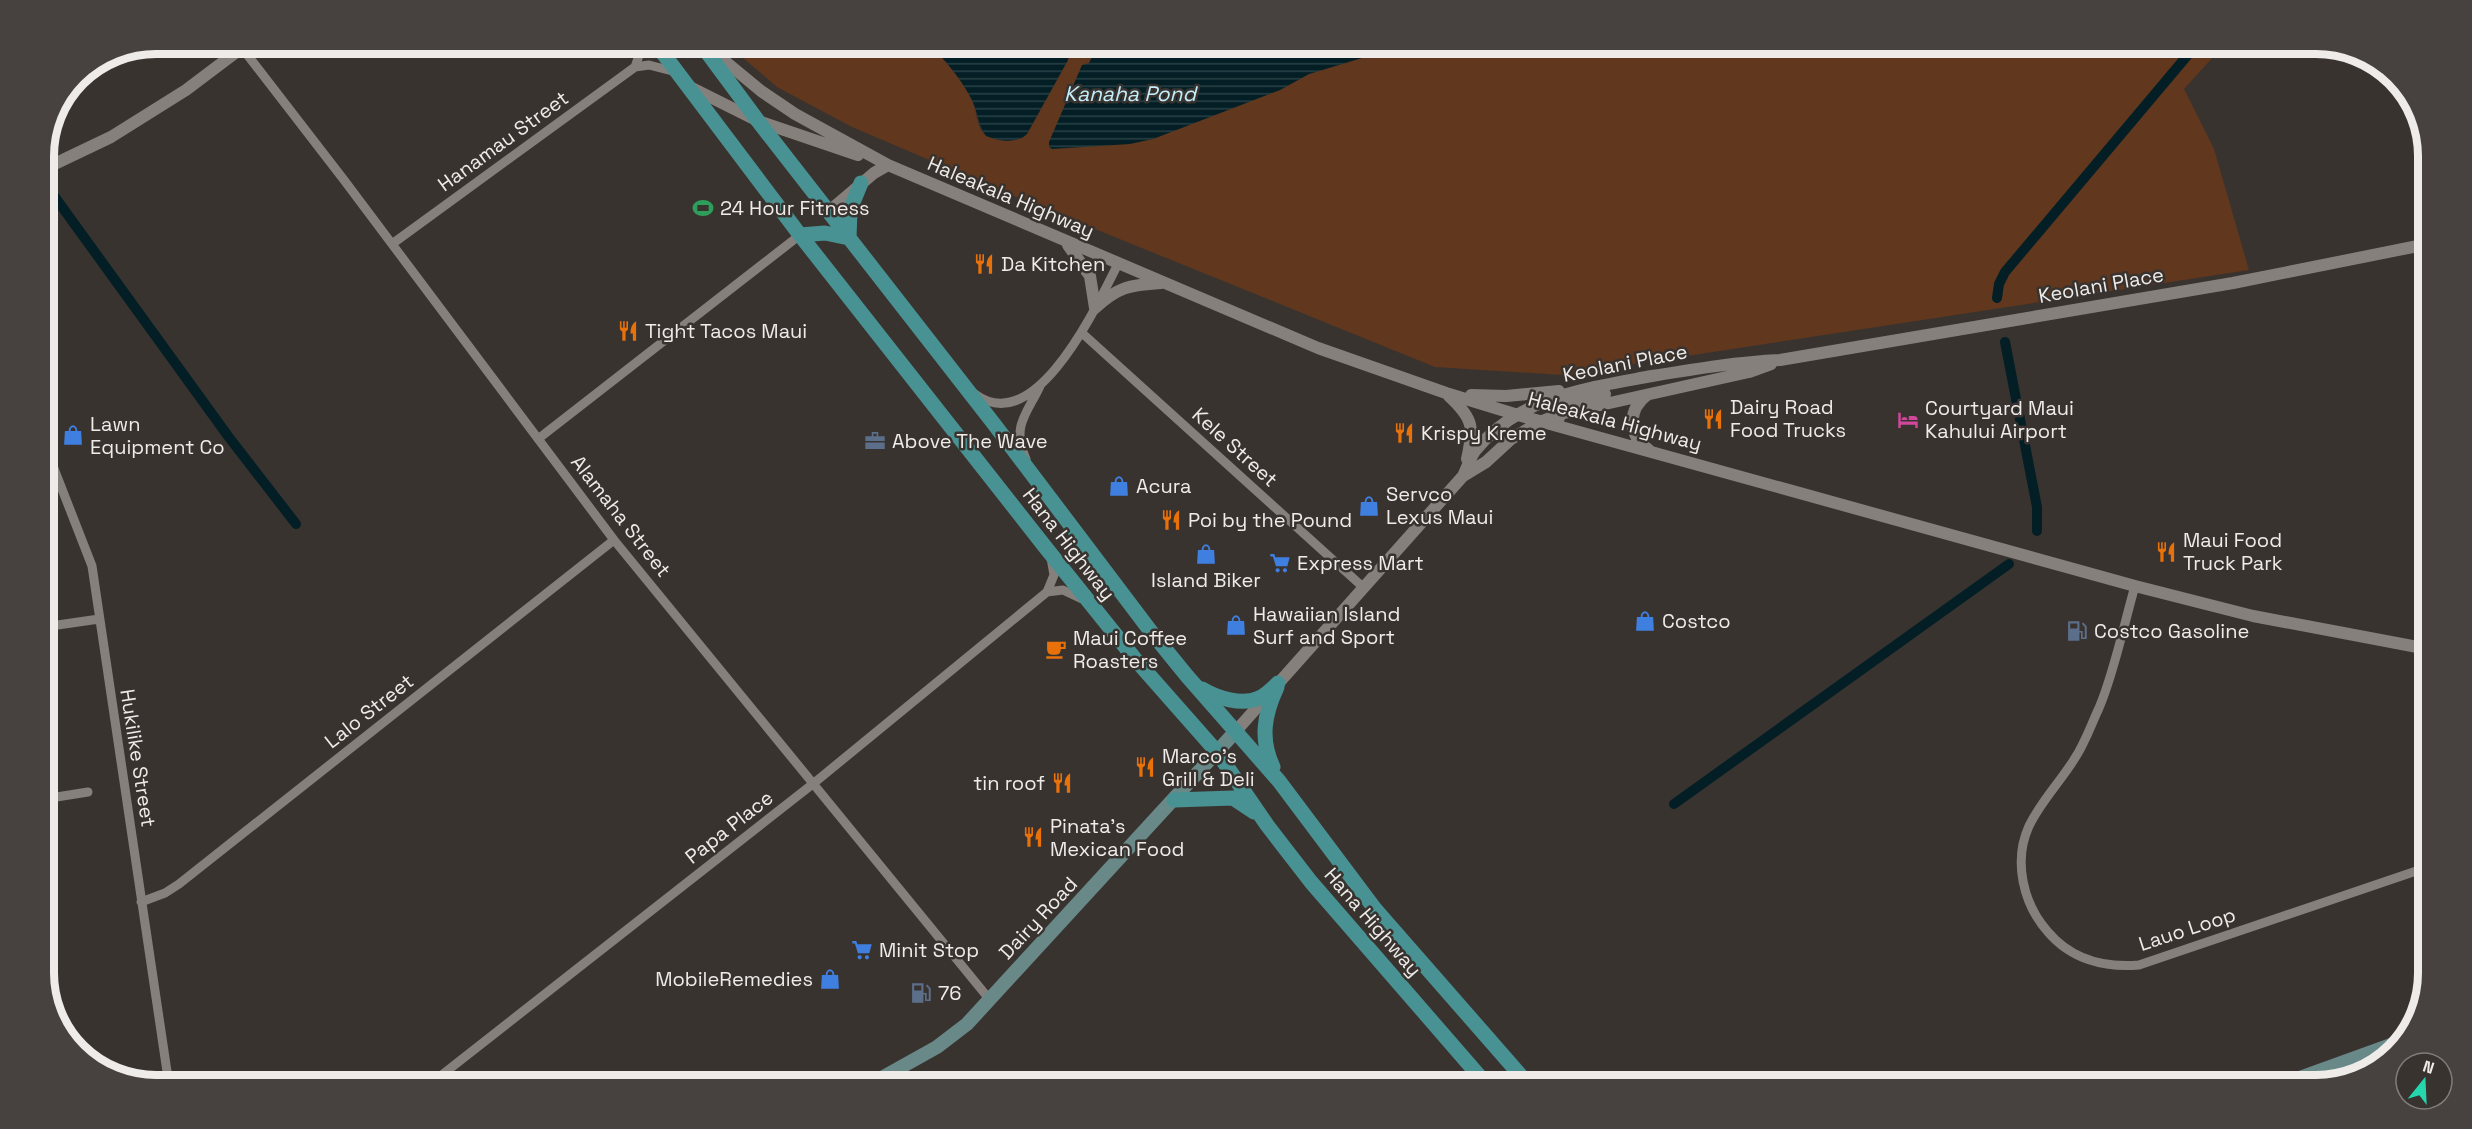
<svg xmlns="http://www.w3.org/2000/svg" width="2472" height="1129" font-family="'Space Grotesk',sans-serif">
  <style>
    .grass { fill: #61371d }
    .water { fill: url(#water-rules) }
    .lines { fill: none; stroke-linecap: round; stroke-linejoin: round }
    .canal { stroke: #031f25; stroke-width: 10 }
    .minor { stroke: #86807c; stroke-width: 9 }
    .tertiary { stroke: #86807c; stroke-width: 12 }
    .secondary { stroke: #688988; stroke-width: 14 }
    .primary { stroke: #499293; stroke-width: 15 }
    .labels { text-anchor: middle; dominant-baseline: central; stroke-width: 5; stroke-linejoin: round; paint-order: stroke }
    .street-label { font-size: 20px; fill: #eeebe9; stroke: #393330 }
    .poi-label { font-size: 20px; fill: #eeebe9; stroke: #393330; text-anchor: start }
    .water-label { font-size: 21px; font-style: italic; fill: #c2edf9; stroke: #393330 }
    .rim { fill: none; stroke: #eeebe9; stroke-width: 8 }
  </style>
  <defs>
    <pattern id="water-rules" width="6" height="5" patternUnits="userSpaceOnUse" patternTransform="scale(1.5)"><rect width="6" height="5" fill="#031f25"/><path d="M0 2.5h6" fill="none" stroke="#284045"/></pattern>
  </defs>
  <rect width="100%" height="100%" fill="#393330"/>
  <!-- grass -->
  <path class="grass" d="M727,44h201c17,15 36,38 45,59 3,8 4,20 8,27 9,13 36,14 46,4l41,-74 2,-16h19l4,11 -4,8 12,82 52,-6 127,-49 29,-16 99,-30h243c27,16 58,5 87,0h487l-41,45 30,60 35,121 -686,105 -128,-8 -414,-168 -169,-72 -75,-40z"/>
  <!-- water -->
  <path class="water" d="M928,44h142l-2,16 -41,74c-10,10 -29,7 -41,2 -8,-10 -8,-24 -14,-36 -10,-20 -27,-41 -44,-56z
    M1089,44h319l-99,30 -29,16 -127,49 -23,5 -78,5 -3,-2v-5l33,-77 7,-2 4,-8z
    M1651,44h87c-29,5 -60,16 -87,0z"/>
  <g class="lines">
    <!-- canal -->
    <path class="canal" d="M44,182l184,254 68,88
      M1997,298l2,-14 6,-12 192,-228
      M2005,342l32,165v24
      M1674,804l335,-240"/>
    <!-- minor -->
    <path class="minor" d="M239,44l105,136 270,360 376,460
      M635,67l8,-23
      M392,244l243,-177 14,-2 27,7
      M1082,333l282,255
      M975,394c61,46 123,-91 143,-130
      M538,439l262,-204
      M44,443l48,123 77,519
      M1026,459c-15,-33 1,-45 14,-73
      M2135,586c-11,38 -21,87 -36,122 -8,17 -14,35 -24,50 -14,23 -34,43 -46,68 -16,35 -6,78 19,106 23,27 56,36 91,33l289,-98
      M1047,592l7,-17 -3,-17
      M44,627l55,-8
      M44,799l44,-7
      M141,902l24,-9 14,-9 435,-344
      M429,1085l385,-302 233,-191 16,-2 19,9"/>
    <!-- tertiary -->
    <path class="tertiary" d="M709,48l52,43 34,23 93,51 430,183 128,45 72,22 617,171 118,30 175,33
      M692,88l66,33 100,34
      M44,169l67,-32 75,-47 61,-46
      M828,212l46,-39 14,-8
      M1068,245l22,31 5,32
      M1095,308c23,-21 34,-23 66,-25
      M1471,395l35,1 53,-5
      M1647,395c-20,15 -19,41 2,55
      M1449,396c25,23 25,32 18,63
      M1559,418c2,-22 29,-20 46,-24
      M1463,476l23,-14 25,-23 31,-18 18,-7 189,-42 22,-8
      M1236,731l227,-255c4,-8 7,-18 12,-25 44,-55 113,-63 177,-75 43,-7 85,-14 128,-16l453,-77 195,-39"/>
    <!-- secondary -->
    <path class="secondary" d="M869,1085l68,-38 30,-23 269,-293
      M2280,1085l119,-43"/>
    <!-- primary -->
    <path class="primary" d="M656,44l144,191 246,313 89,111 82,93 50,73 44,57 176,203
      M701,44l57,77 236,303 158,209 35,43 92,105 96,128 154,176
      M800,235l25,-2 24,5
      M849,238l1,-28 11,-27
      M1202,689c15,9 40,17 57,9 7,-3 14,-10 19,-15
      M1273,767c-13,-28 -9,-52 4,-80
      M1174,800l59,-2 21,14"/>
  </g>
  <!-- icons -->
  <defs>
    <g id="stadium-bare" transform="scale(1.62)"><path d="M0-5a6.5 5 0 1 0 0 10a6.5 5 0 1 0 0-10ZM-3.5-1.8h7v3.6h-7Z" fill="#2e9e5b" stroke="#393330" stroke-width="2.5" paint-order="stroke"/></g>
    <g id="restaurant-bare" transform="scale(1.62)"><path d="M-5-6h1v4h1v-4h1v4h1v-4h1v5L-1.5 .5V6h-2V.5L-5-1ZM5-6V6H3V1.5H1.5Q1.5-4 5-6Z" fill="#e8710a" stroke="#393330" stroke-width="2.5" paint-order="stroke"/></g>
    <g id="hotel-bare" transform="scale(1.62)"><path d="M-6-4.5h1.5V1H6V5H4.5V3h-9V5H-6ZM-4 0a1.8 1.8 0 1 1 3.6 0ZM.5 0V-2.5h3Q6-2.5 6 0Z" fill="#d1479c" stroke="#393330" stroke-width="2.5" paint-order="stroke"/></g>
    <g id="shop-bare" transform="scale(1.62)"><path d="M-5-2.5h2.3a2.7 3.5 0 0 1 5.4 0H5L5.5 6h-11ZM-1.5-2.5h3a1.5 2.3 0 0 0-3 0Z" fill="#3f7fe0" stroke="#393330" stroke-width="2.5" paint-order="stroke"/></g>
    <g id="office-bare" transform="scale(1.62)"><path d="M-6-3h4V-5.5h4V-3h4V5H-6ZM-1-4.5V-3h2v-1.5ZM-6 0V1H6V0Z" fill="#5c6f8a" stroke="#393330" stroke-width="2.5" paint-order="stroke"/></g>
    <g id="supermarket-bare" transform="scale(1.62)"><path d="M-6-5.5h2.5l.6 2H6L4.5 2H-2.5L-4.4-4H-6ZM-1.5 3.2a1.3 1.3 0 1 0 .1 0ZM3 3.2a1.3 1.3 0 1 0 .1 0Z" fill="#3f7fe0" stroke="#393330" stroke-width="2.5" paint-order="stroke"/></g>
    <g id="fuel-bare" transform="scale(1.62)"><path d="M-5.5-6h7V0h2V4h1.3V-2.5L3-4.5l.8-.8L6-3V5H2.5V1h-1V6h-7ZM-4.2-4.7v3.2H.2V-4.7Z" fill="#5c6f8a" stroke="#393330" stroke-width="2.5" paint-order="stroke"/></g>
    <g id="cafe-bare" transform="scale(1.62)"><path d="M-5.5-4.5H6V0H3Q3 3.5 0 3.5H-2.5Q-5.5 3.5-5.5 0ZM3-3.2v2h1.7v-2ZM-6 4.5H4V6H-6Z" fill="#e8710a" stroke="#393330" stroke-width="2.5" paint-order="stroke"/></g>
  </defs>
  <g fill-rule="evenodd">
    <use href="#stadium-bare" x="703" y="208"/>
    <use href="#restaurant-bare" x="984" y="264"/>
    <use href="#restaurant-bare" x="628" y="331"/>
    <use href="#restaurant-bare" x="1713" y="419"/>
    <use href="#hotel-bare" x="1908" y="420"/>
    <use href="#restaurant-bare" x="1404" y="433"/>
    <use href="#shop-bare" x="73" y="435"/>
    <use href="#office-bare" x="875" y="441"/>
    <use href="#shop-bare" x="1119" y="486"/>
    <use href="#shop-bare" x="1369" y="506"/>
    <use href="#restaurant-bare" x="1171" y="520"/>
    <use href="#restaurant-bare" x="2166" y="552"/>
    <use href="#shop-bare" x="1206" y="554"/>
    <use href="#supermarket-bare" x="1280" y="563"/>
    <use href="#shop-bare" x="1645" y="621"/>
    <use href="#shop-bare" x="1236" y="625"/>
    <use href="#fuel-bare" x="2077" y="631"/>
    <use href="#cafe-bare" x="1056" y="649"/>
    <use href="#restaurant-bare" x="1145" y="767"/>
    <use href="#restaurant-bare" x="1062" y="783"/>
    <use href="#restaurant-bare" x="1033" y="837"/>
    <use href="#supermarket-bare" x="862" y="950"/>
    <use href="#shop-bare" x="830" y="979"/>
    <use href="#fuel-bare" x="921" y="993"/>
  </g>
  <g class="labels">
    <!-- street labels -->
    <g class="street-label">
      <text transform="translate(503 141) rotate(-36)">Hanamau Street</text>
      <text transform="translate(1011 197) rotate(23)">Haleakala Highway</text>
      <text transform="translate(2101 285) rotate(-10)">Keolani Place</text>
      <text transform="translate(1625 363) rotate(-11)">Keolani Place</text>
      <text transform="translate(1615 421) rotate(15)">Haleakala Highway</text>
      <text transform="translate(1235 447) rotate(42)">Kele Street</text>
      <text transform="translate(621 516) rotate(52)">Alamaha Street</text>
      <text transform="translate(1069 544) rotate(52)">Hana Highway</text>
      <text transform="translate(369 711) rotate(-38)">Lalo Street</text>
      <text transform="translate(138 758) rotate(81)">Hukilike Street</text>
      <text transform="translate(729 827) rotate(-38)">Papa Place</text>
      <text transform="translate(1038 918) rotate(-47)">Dairy Road</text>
      <text transform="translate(1373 922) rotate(49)">Hana Highway</text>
      <text transform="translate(2187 929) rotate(-18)">Lauo Loop</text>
    </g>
    <!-- poi labels -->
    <g class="poi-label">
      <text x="720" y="208">24 Hour Fitness</text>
      <text x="1001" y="264">Da Kitchen</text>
      <text x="645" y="331">Tight Tacos Maui</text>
      <text x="1730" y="407">Dairy Road<tspan x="1730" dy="23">Food Trucks</tspan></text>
      <text x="1925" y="408">Courtyard Maui<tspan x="1925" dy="23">Kahului Airport</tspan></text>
      <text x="90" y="424">Lawn<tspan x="90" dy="23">Equipment Co</tspan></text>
      <text x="1421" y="433">Krispy Kreme</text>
      <text x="892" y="441">Above The Wave</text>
      <text x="1136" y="486">Acura</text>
      <text x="1386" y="494">Servco<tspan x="1386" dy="23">Lexus Maui</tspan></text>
      <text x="1188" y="520">Poi by the Pound</text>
      <text x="2183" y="540">Maui Food<tspan x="2183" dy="23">Truck Park</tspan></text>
      <text x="1297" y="563">Express Mart</text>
      <text x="1206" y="580" text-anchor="middle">Island Biker</text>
      <text x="1253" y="614">Hawaiian Island<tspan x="1253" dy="23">Surf and Sport</tspan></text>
      <text x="1662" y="621">Costco</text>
      <text x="2094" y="631">Costco Gasoline</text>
      <text x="1073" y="638">Maui Coffee<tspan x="1073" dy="23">Roasters</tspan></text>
      <text x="1162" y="756">Marco's<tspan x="1162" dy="23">Grill &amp; Deli</tspan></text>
      <text x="1045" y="783" text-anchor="end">tin roof</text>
      <text x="1050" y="826">Pinata’s<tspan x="1050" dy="23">Mexican Food</tspan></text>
      <text x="879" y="950">Minit Stop</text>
      <text x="813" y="979" text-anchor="end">MobileRemedies</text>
      <text x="938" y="993">76</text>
    </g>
    <!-- water labels -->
    <g class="water-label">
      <text x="1130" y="93">Kanaha Pond</text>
    </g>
  </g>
  <!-- crop -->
  <path d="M0 0H2472V1129H0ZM156 54H2316A102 102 0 0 1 2418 156V973A102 102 0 0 1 2316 1075H156A102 102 0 0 1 54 973V156A102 102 0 0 1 156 54Z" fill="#47423f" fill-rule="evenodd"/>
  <path class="rim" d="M156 54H2316A102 102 0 0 1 2418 156V973A102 102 0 0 1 2316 1075H156A102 102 0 0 1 54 973V156A102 102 0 0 1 156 54Z"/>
  <!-- north arrow -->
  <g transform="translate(2424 1081) rotate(18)"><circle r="28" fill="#393330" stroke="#817d7a" stroke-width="1.5"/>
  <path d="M0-4.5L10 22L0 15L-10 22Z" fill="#25d5ae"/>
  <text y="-9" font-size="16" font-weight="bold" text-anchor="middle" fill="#eeebe9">N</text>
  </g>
</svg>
